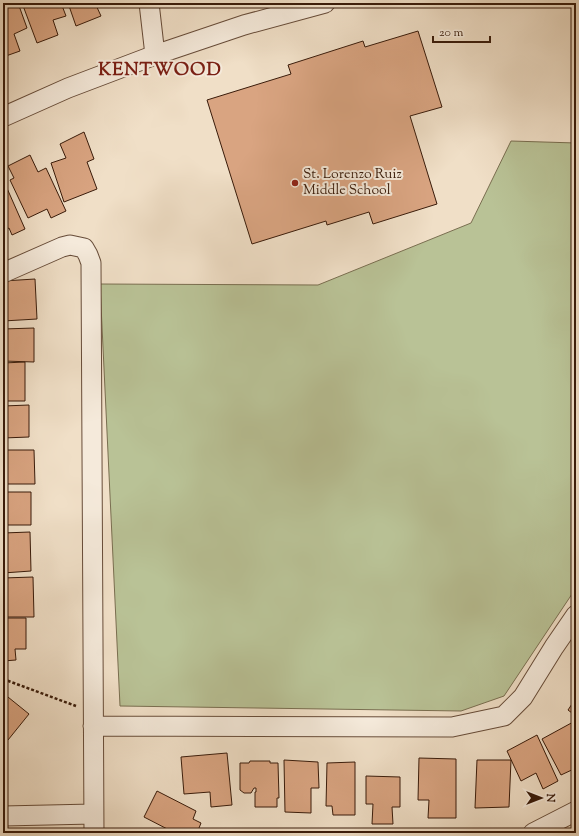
<svg xmlns="http://www.w3.org/2000/svg" width="579" height="836" font-family="'Sorts Mill Goudy',serif">
  <style>
    .green { fill: #b9c296; stroke: #796e50 }
    .building { fill: #d9a481; stroke: #391b0a }
    .lines { fill: none; stroke-linecap: round; stroke-linejoin: round }
    .minor-casing { stroke: #674c39; stroke-width: 21 }
    .path { stroke: #391b0a; stroke-width: 2.5; stroke-dasharray: 3 2; stroke-linecap: butt }
    .minor { stroke: #f5eadb; stroke-width: 19 }
    .poi-dot { fill: #8f2418; stroke: #f5eadb; stroke-width: 1.5 }
    .labels { text-anchor: middle; dominant-baseline: central; stroke-width: 4; stroke-linejoin: round; paint-order: stroke }
    .poi-label { font-size: 14px; fill: #391b0a; stroke: #f5eadb; text-anchor: start }
    .district-label { font-size: 18px; font-weight: bold; letter-spacing: 1px; fill: #7a1f14; stroke: #f5eadb }
  </style>
  <rect width="100%" height="100%" fill="#f0dfc7"/>
  <filter id="stains"><feTurbulence type="fractalNoise" baseFrequency=".005" numOctaves="4"/><feColorMatrix values="0 0 0 0 .2 0 0 0 0 .09 0 0 0 0 .02 0 0 0 .5 -.17"/></filter>
  <radialGradient id="worn" r=".72"><stop offset=".6" stop-color="#630" stop-opacity="0"/><stop offset="1" stop-color="#630" stop-opacity=".3"/></radialGradient>
  <!-- green -->
  <path class="green" d="M511,141l65,2v445l-72,108 -43,15 -341,-5 -20,-422 218,1 153,-62z"/>
  <!-- building -->
  <path class="building" d="M6,3h12l9,25 -13,6 6,17 -17,6v-53z
    M22,3h39l5,13 -13,4 5,15 -21,8z
    M68,3h27l6,13 -25,10z
    M418,31l24,76 -32,9 27,88 -64,20 -4,-12 -42,13 -1,-4 -74,23 -45,-144 84,-26 -3,-9 75,-24 2,6z
    M84,132l10,27 -7,3 10,27 -33,13 -13,-39 15,-5 -6,-14z
    M30,155l8,17 8,-4 20,43 -15,7 -4,-9 -19,9 -18,-38 4,-2 -6,-12z
    M6,186l19,43 -13,6 -3,-7 -6,3v-44z
    M35,279l2,40 -34,2v-40z
    M34,328v34l-31,-1v-32z
    M25,362v39h-22v-38z
    M29,405v32l-26,1v-32z
    M3,450h31l1,34h-32z
    M3,492h28v33h-28z
    M30,532l1,39 -28,2v-40z
    M33,577l1,40h-31v-39z
    M3,618h23v31h-11l1,11 -13,1z
    M576,659v10l-5,-4z
    M3,693l26,21 -21,26 -5,-4z
    M576,698v18l-8,-6z
    M575,721l1,2v29l-3,2 3,8v6l-15,7 -19,-36z
    M537,735l21,46 -15,8 -7,-16 -15,8 -14,-30z
    M227,753l5,52 -21,2 -1,-15 -26,2 -3,-37z
    M419,758l37,1v59h-28l1,-18h-11z
    M284,760l34,2 1,26h-8v25l-26,-1z
    M477,760h34l-2,47 -34,1z
    M250,761h20v2h8l1,35h-2v9h-22v-15h1v-4h-2l-3,5h-7l-4,-3v-27h9z
    M355,762v53h-22l-1,-9h-6l1,-43z
    M366,776l34,1v30h-8l1,17h-21l1,-20h-7z
    M157,791l39,20 -3,8 8,4 -4,10h-22l-31,-16z"/>
  <g class="lines">
    <!-- minor casing -->
    <g class="minor-casing">
      <path id="minor" d="M149,3l6,52
        M3,117l65,-29 87,-33 89,-30 81,-22
        M3,273l59,-26 8,-2 14,3 4,7 3,8 3,570
        M93,726l359,1 52,-11 19,-19 31,-50 22,-32
        M3,816l90,-2
        M533,833l43,-22"/>
    </g>
    <!-- path -->
    <path class="path" d="M3,679l73,27"/>
    <!-- minor -->
    <use href="#minor" class="minor"/>
  </g>
  <!-- markers -->
  <circle class="poi-dot" cx="295" cy="183" r="4"/>
  <g class="labels">
    <!-- poi labels -->
    <g class="poi-label">
      <text x="303" y="175">St. Lorenzo Ruiz<tspan x="303" dy="16">Middle School</tspan></text>
    </g>
    <!-- district labels -->
    <g class="district-label">
      <text x="160" y="71">KENTWOOD</text>
    </g>
  </g>
  <!-- margin -->
  <rect width="579" height="836" fill="none" stroke="#f0dfc7" stroke-width="16"/>
  <rect x="4" y="4" width="571" height="828" fill="none" stroke="#391b0a" stroke-width="2"/>
  <rect x="8" y="8" width="563" height="820" fill="none" stroke="#391b0a"/>
  <!-- north arrow -->
  <g transform="translate(541 798) rotate(90)" stroke="#f5eadb" stroke-width="3" paint-order="stroke">
  <path d="M0-3L7 15L0 10L-7 15Z" fill="#391b0a"/>
  <text y="-6" font-size="11" font-weight="bold" text-anchor="middle" fill="#391b0a">N</text>
  </g>
  <!-- scale -->
  <path d="M433 36v6h57v-6" fill="none" stroke="#391b0a" stroke-width="2"/>
  <text x="439" y="36" font-size="12" fill="#391b0a" stroke="#f5eadb" stroke-width="3" paint-order="stroke">20 m</text>
  <rect width="100%" height="100%" filter="url(#stains)"/>
  <rect width="100%" height="100%" fill="url(#worn)"/>
</svg>
